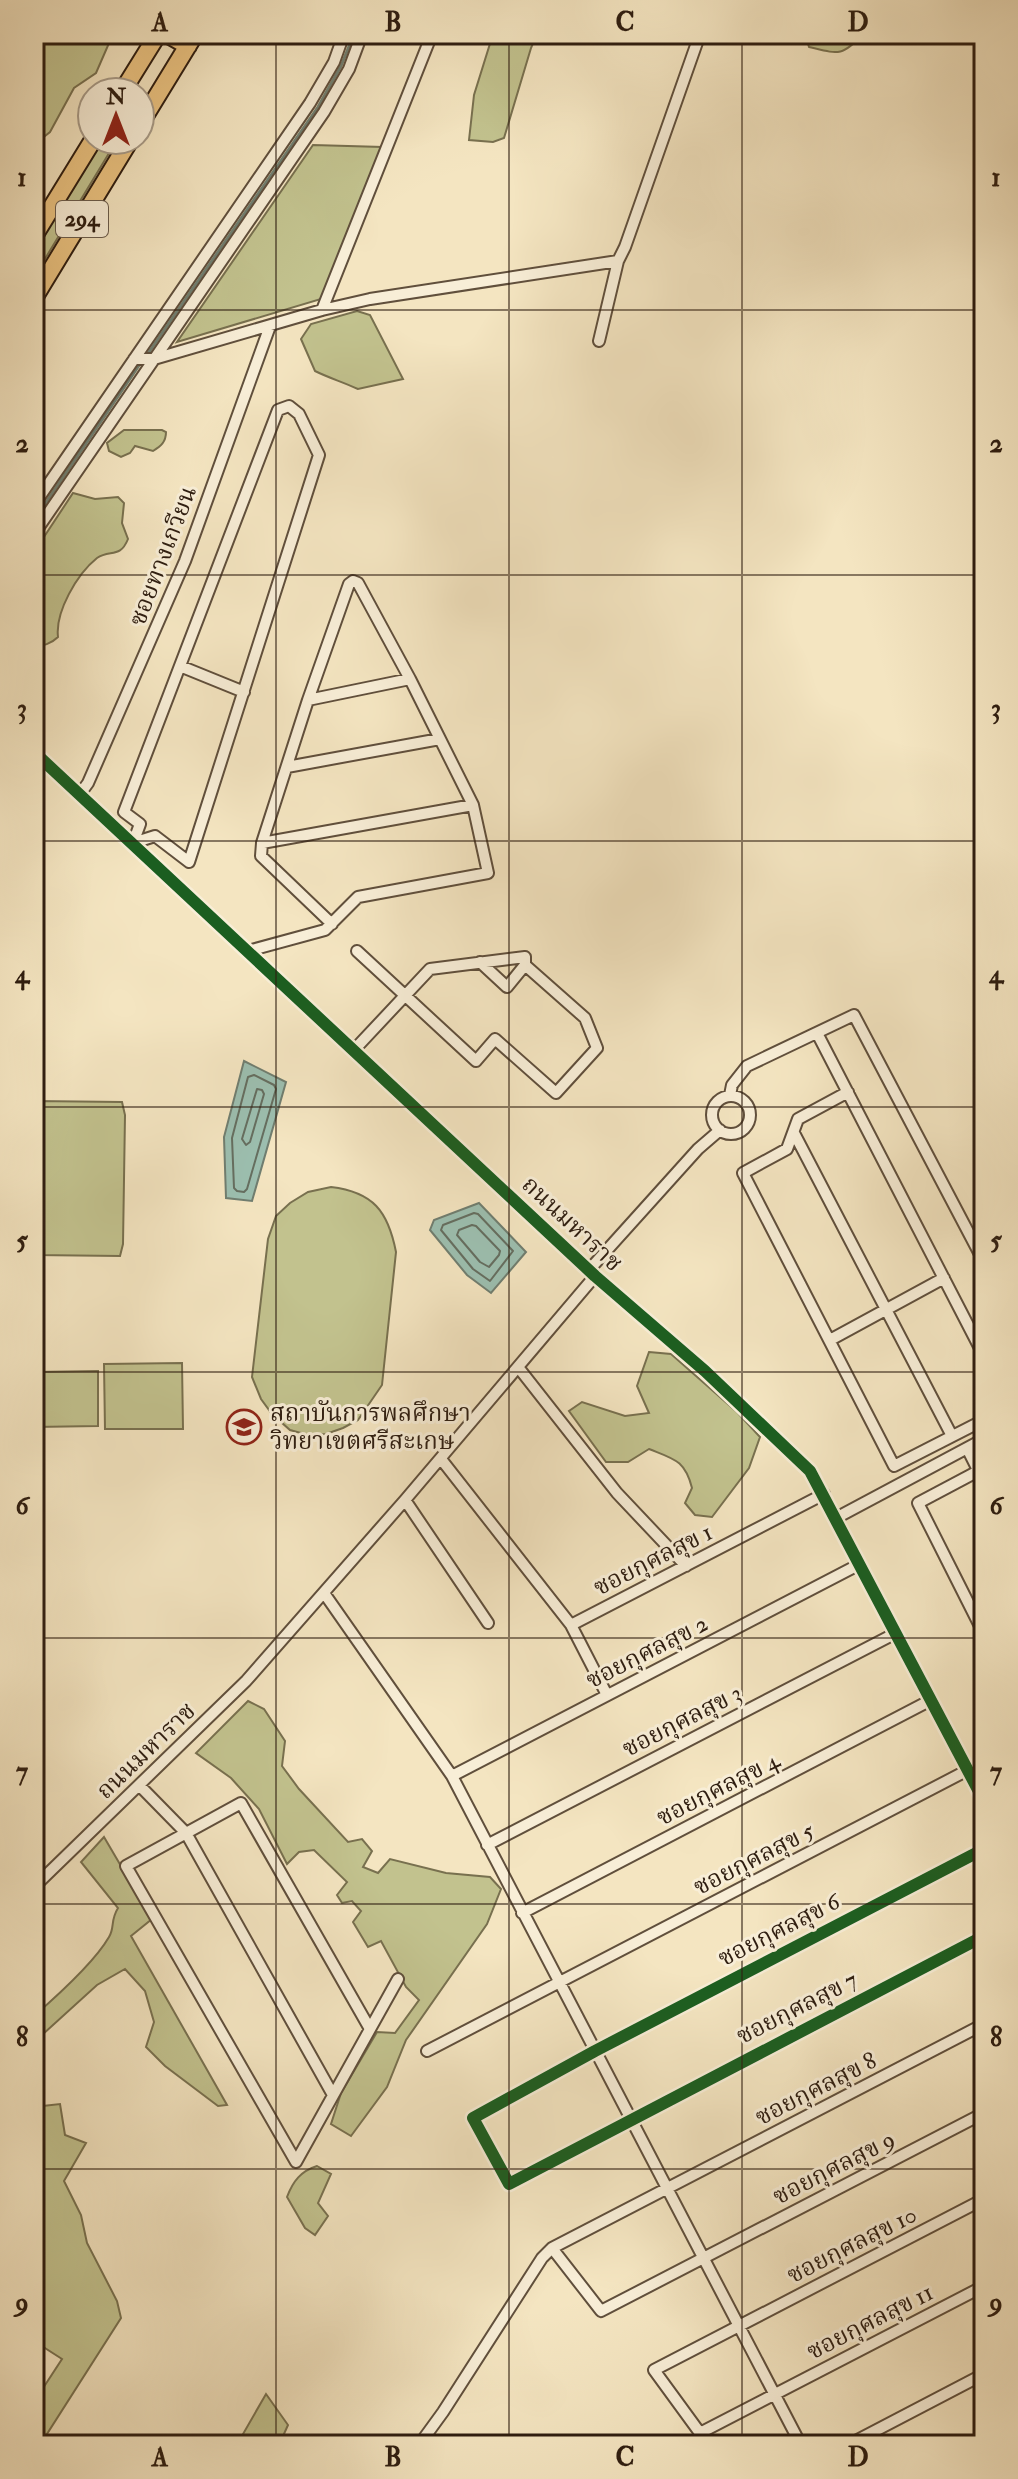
<svg xmlns="http://www.w3.org/2000/svg" width="1018" height="2479" font-family="'IM FELL Double Pica','Noto Serif Thai',serif">
  <style>
    .green { fill: #c2c28e; stroke: #78704f; stroke-width: 2 }
    .water { fill: #9cbfb0; stroke: #707e70; stroke-width: 2 }
    .lines { fill: none; stroke-linecap: round; stroke-linejoin: round }
    .shore { stroke: #656e60; stroke-width: 2 }
    .stream { stroke: #707e70; stroke-width: 3 }
    .street-casing { stroke: #604f3c; stroke-width: 14 }
    .primary-casing { stroke: #2e1d10; stroke-width: 20 }
    .street { stroke: #f8eed7; stroke-width: 10 }
    .primary { stroke: #eac280; stroke-width: 16 }
    .cycleway-casing { stroke: #f8eed7; stroke-width: 17 }
    .cycleway { stroke: #1b5e20; stroke-width: 12 }
    .grid { fill: none; stroke: #2e1d10; stroke-width: 2; stroke-opacity: 0.55 }
    .labels { text-anchor: middle; dominant-baseline: central; stroke-width: 6; stroke-linejoin: round; paint-order: stroke }
    .shield { fill: #f8eed7; stroke: #6b5c4c; stroke-width: 2 }
    .shield-label { font-size: 22px; font-weight: bold; fill: #2e1d10 }
    .street-label { font-size: 24px; fill: #2e1d10; stroke: #f8eed7 }
    .poi-label { font-size: 24px; fill: #2e1d10; stroke: #f8eed7; text-anchor: start }
    .neatline { fill: none; stroke: #2e1d10; stroke-width: 3 }
    .grid-label { font-size: 26px; text-anchor: middle; font-weight: bold; fill: #2e1d10 }
  </style>
  <rect width="100%" height="100%" fill="#f4e5c1"/>
  <filter id="stains"><feTurbulence type="fractalNoise" baseFrequency=".0025" numOctaves="4"/><feColorMatrix values="0 0 0 0 .2 0 0 0 0 .09 0 0 0 0 .02 0 0 0 .5 -.17"/></filter>
  <radialGradient id="worn" r=".72"><stop offset=".6" stop-color="#630" stop-opacity="0"/><stop offset="1" stop-color="#630" stop-opacity=".3"/></radialGradient>
  <!-- green -->
  <path class="green" d="M34,34h79l-17,39 -22,15 -24,44 -14,11z
    M493,34h44l-6,14 -27,90 -11,4 -24,-2 5,-45z
    M759,34h104c-21,23 -25,20 -54,13l-1,-3h-9z
    M100,140h17l-83,137v-28z
    M313,145l69,2 -61,152 -144,43z
    M357,311l13,4 33,64 -45,10c-15,-7 -29,-11 -43,-18l-14,-32 10,-15z
    M124,430h38l4,2c0,10 -5,14 -13,19l-18,-5 -5,7 -9,4 -12,-6 -2,-8z
    M73,493l22,6 23,-2 6,6 -2,20 6,16c-8,20 -18,10 -31,19 -20,16 -42,54 -39,79 -6,6 -16,10 -24,9v-94z
    M34,1101l88,1 3,13 -2,129 -3,12 -86,-1z
    M331,1187c42,5 57,24 65,65l-14,133 -24,35 -15,8 -17,6 -18,1 -18,-5 -18,-16 -11,-15 -9,-22 16,-138 8,-23 14,-13 18,-11z
    M649,1352l22,2 66,58 23,25 -11,31 -37,49 -17,-2 -10,-12 7,-15c-7,-28 -18,-29 -43,-39l-21,13h-22l-37,-51 13,-9 43,14 24,-3 -12,-27z
    M182,1363l1,66h-78l-1,-65z
    M98,1371v55l-64,1v-55z
    M248,1701l16,8 21,32 -3,25 17,23 49,53 14,-3 10,12 -9,16 15,6 12,-14 56,14 44,4 11,12 -14,35 -81,116 -19,47 -36,49 -20,-12 10,-31 36,-61 18,1 24,-33 -13,-13 -25,-46 -13,6 -15,-25 8,-11 -9,-10 -10,2 -5,-8 10,-13 -33,-32 -15,2 -12,12 -28,-55 -28,-31 -35,-25z
    M104,1837l48,82 -21,17 96,169 -9,1 -53,-40 -19,-19 8,-25 -9,-31 -20,-22 -28,16 -55,50h-8v-19c23,-20 60,-53 75,-79 6,-10 1,-16 9,-29l-37,-46z
    M60,2104l5,31 21,8 -22,38 17,34 6,28 30,58 4,17 -76,119 -11,-7v-28l28,-43 -28,-18v-234z
    M317,2166l14,8 -13,29 10,13 -13,19 -10,-7 -18,-31c6,-16 14,-26 30,-31z
    M266,2394l22,31 -9,20h-38l2,-11z"/>
  <!-- water -->
  <path class="water" d="M244,1061l42,21 -34,119 -26,-3 -2,-61z
    M479,1203l47,49 -35,41 -24,-18 -37,-45 4,-10z"/>
  <g class="lines">
    <!-- shore -->
    <path class="shore" d="M254,1075l20,10 2,4 -29,100 -3,3 -7,-1 -3,-3 -2,-50 16,-61z
      M257,1089l5,1 2,4 -14,48 -4,3 -4,-6z
      M474,1213l4,1 35,37 -23,30 -17,-12 -32,-39 2,-5z
      M472,1225l4,1 24,25 -1,4 -10,12 -9,-5 -23,-27 2,-5z"/>
    <!-- stream -->
    <path class="stream" d="M147,355l171,-248 23,-41 13,-32
      M34,520l108,-159"/>
    <!-- street casing -->
    <g class="street-casing">
      <path id="street" d="M322,310l110,-276
        M599,341l19,-80 7,-14 75,-213
        M134,359h20l168,-49 48,-11 248,-38
        M289,406l10,8 20,41 -130,407 -34,-26 -22,7 7,-19 -16,-12 154,-402z
        M34,505l276,-402 24,-41 10,-28
        M34,534l290,-422 25,-43 13,-35
        M180,666l64,26
        M308,700l102,-21
        M34,752l561,524 110,95 105,100 174,330
        M287,767l153,-28
        M80,794l8,-11 97,-222 85,-235
        M262,843l211,-38
        M248,951l77,-21 33,-33 130,-24 -15,-68 -63,-126 -52,-96 -5,-2 -4,3 -41,116 -46,143 -1,13 71,68
        M357,951l119,110 19,-22 61,54 41,-45 -12,-30 -60,-53
        M817,1033l167,323
        M354,1050l76,-81 95,-12v8l-18,22 -27,-25
        M848,1092l-50,27 -11,30 -44,24 151,293 90,-46
        M730,1095l2,-10 15,-19 107,-51 130,247
        M712 1115a19 19 0 1 1 38 0a19 19 0 1 1-38 0Z
        M794,1133l158,303
        M589,1270l109,-121 22,-19
        M830,1340l114,-62
        M518,1367l99,126 69,73
        M967,1448l17,34
        M441,1459l130,166
        M984,1468l-66,35 66,131
        M405,1500l83,123
        M836,1518l148,-79
        M324,1593l128,183 349,669
        M607,1695l-36,-70 253,-131
        M452,1776l408,-212
        M139,1785l47,48 147,262
        M487,1845l409,-212
        M984,1849l-389,202 -122,67 36,66 475,-248
        M34,1887l212,-206 159,-181 190,-224
        M522,1913l409,-213
        M370,2029l-129,-226 -115,63 170,296c34,-61 68,-122 102,-183
        M427,2051l541,-281
        M984,2199l-330,171 46,63 284,-147
        M552,2248l49,63 383,-198
        M419,2445l24,-33 99,-154 10,-10 432,-224
        M848,2445l136,-71"/>
    </g>
    <!-- primary casing -->
    <g class="primary-casing">
      <path id="primary" d="M167,34l21,12
        M122,92l36,-58
        M140,124l55,-90
        M34,236l59,-96
        M34,298l96,-158"/>
    </g>
    <!-- street -->
    <use href="#street" class="street"/>
    <!-- primary -->
    <use href="#primary" class="primary"/>
    <!-- cycleway casing -->
    <g class="cycleway-casing">
      <path id="cycleway" d="M34,752l561,524 110,95 105,100 174,330
        M984,1849l-389,202 -122,67 36,66 475,-248"/>
    </g>
    <!-- cycleway -->
    <use href="#cycleway" class="cycleway"/>
  </g>
  <!-- grid -->
  <path class="grid" d="M276,34v2411M509,34v2411M742,34v2411M34,310h950M34,575h950M34,841h950M34,1107h950M34,1372h950M34,1638h950M34,1904h950M34,2169h950"/>
  <!-- icons -->
  <defs>
    <g id="university-ring" transform="scale(1.8)"><circle r="9.5" fill="#f8eed7" stroke="#8f2418" stroke-width="1.5"/><path d="M0-5L7-2L0 1L-7-2ZM-4 1L0 2.5L4 1V4Q0 6-4 4Z" fill="#8f2418"/></g>
  </defs>
  <g fill-rule="evenodd">
    <use href="#university-ring" x="244" y="1427"/>
  </g>
  <g class="labels">
    <!-- shield labels -->
    <rect class="shield" x="56" y="201" width="52" height="36" rx="6"/>
    <g class="shield-label">
      <text x="82" y="219">294</text>
    </g>
    <!-- street labels -->
    <g class="street-label">
      <text transform="translate(163 556) rotate(-69)">ซอยทางเกวียน</text>
      <text transform="translate(572 1224) rotate(43)">ถนนมหาราช</text>
      <text transform="translate(653 1560) rotate(-27)">ซอยกุศลสุข 1</text>
      <text transform="translate(647 1652) rotate(-27)">ซอยกุศลสุข 2</text>
      <text transform="translate(682 1721) rotate(-27)">ซอยกุศลสุข 3</text>
      <text transform="translate(146 1751) rotate(-44)">ถนนมหาราช</text>
      <text transform="translate(718 1789) rotate(-27)">ซอยกุศลสุข 4</text>
      <text transform="translate(754 1859) rotate(-27)">ซอยกุศลสุข 5</text>
      <text transform="translate(779 1930) rotate(-27)">ซอยกุศลสุข 6</text>
      <text transform="translate(797 2008) rotate(-27)">ซอยกุศลสุข 7</text>
      <text transform="translate(816 2089) rotate(-27)">ซอยกุศลสุข 8</text>
      <text transform="translate(834 2168) rotate(-27)">ซอยกุศลสุข 9</text>
      <text transform="translate(852 2245) rotate(-27)">ซอยกุศลสุข 10</text>
      <text transform="translate(870 2322) rotate(-27)">ซอยกุศลสุข 11</text>
    </g>
    <!-- poi labels -->
    <g class="poi-label">
      <text x="270" y="1413">สถาบันการพลศึกษา<tspan x="270" dy="28">วิทยาเขตศรีสะเกษ</tspan></text>
    </g>
  </g>
  <!-- margin -->
  <rect width="1018" height="2479" fill="none" stroke="#f4e5c1" stroke-width="88"/>
  <!-- north arrow -->
  <g transform="translate(116 116)"><circle r="38" fill="#f8eed7" stroke="#a79a87" stroke-width="2"/>
  <path d="M0-6L14 30L0 20L-14 30Z" fill="#8f2418"/>
  <text y="-12" font-size="22" font-weight="bold" text-anchor="middle" fill="#2e1d10">N</text>
  </g>
  <rect x="44" y="44" width="930" height="2391" class="neatline"/>
  <g class="grid-label">
    <text x="160" y="31">A</text>
    <text x="393" y="31">B</text>
    <text x="625" y="31">C</text>
    <text x="858" y="31">D</text>
    <text x="22" y="186">1</text>
    <text x="996" y="186">1</text>
    <text x="22" y="452">2</text>
    <text x="996" y="452">2</text>
    <text x="22" y="717">3</text>
    <text x="996" y="717">3</text>
    <text x="22" y="983">4</text>
    <text x="996" y="983">4</text>
    <text x="22" y="1249">5</text>
    <text x="996" y="1249">5</text>
    <text x="22" y="1514">6</text>
    <text x="996" y="1514">6</text>
    <text x="22" y="1780">7</text>
    <text x="996" y="1780">7</text>
    <text x="22" y="2046">8</text>
    <text x="996" y="2046">8</text>
    <text x="22" y="2311">9</text>
    <text x="996" y="2311">9</text>
    <text x="160" y="2466">A</text>
    <text x="393" y="2466">B</text>
    <text x="625" y="2466">C</text>
    <text x="858" y="2466">D</text>
  </g>
  <rect width="100%" height="100%" filter="url(#stains)"/>
  <rect width="100%" height="100%" fill="url(#worn)"/>
</svg>
